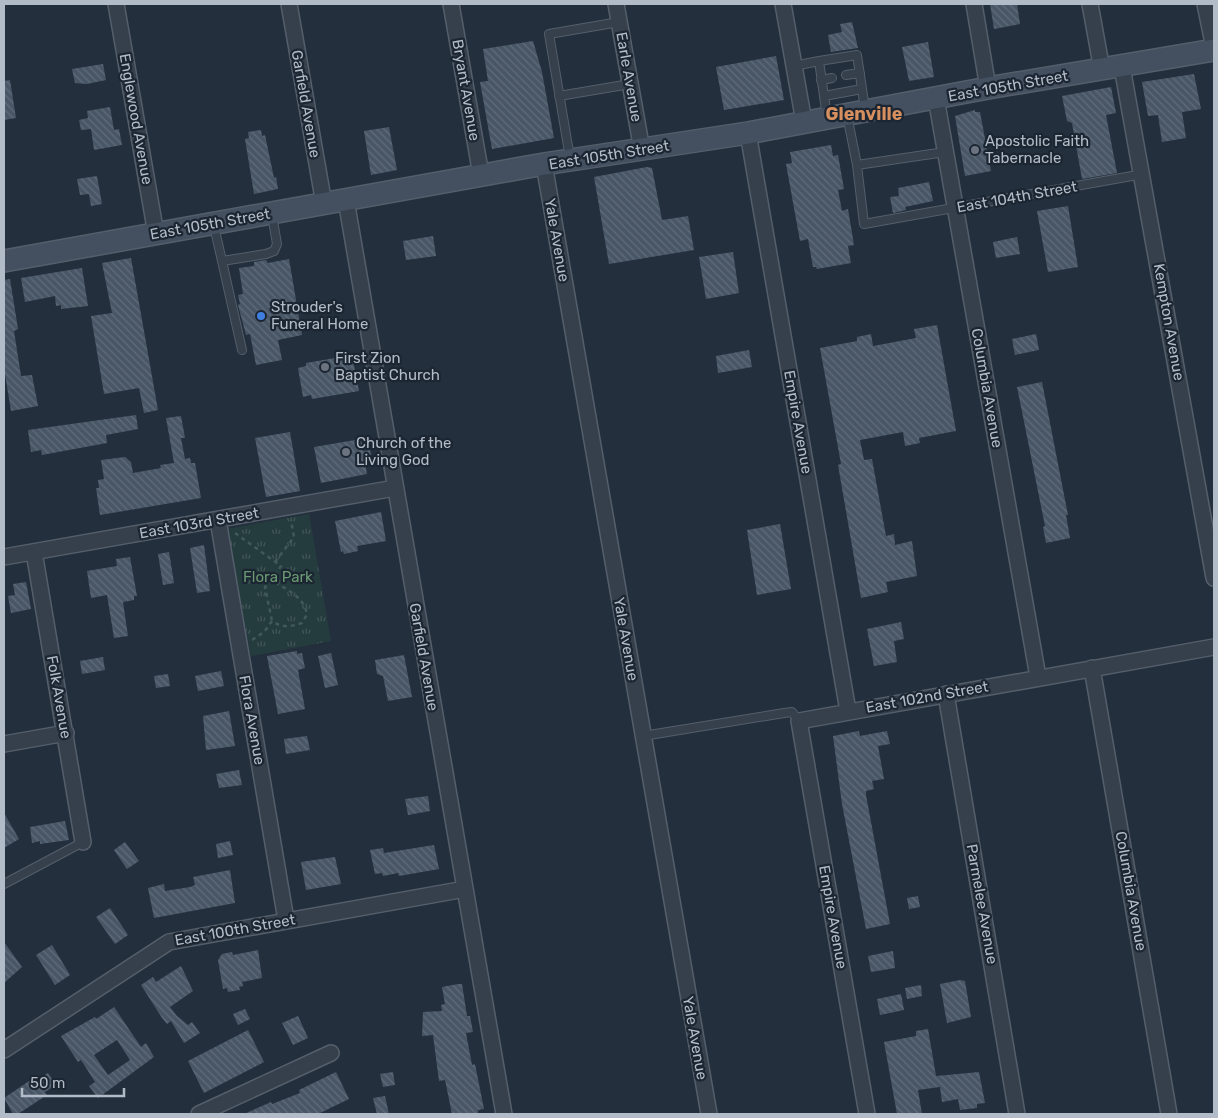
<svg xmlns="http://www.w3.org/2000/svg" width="1218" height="1118" font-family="Rubik,sans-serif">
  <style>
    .grass { fill: url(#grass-tufts) }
    .building { fill: url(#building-back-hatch); fill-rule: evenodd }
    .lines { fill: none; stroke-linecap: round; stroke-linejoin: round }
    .service-casing { stroke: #555e6b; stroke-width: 10 }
    .minor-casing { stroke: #555e6b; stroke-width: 18 }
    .secondary-casing { stroke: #555e6b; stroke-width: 24 }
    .path { stroke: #42595b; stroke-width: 2.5; stroke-dasharray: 4 4; stroke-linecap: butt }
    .service { stroke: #36404d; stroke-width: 8 }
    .minor { stroke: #36404d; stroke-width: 15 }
    .secondary { stroke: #445060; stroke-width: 21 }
    .worship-dot { fill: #6b7280; stroke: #1c2532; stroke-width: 2 }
    .shop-dot { fill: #3f7fe0; stroke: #1c2532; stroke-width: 2 }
    .labels { text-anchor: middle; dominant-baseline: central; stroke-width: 4.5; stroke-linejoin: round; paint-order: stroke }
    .street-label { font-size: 15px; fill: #b2bbc8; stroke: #1c2532 }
    .poi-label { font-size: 15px; fill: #b2bbc8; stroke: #1c2532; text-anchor: start }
    .park-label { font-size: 15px; fill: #699a72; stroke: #1c2532 }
    .quarter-label { font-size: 18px; font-weight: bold; fill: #d68f5f; stroke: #1c2532 }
  </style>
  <defs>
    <pattern id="grass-tufts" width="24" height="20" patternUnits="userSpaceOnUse" patternTransform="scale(1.25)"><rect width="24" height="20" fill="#253c3e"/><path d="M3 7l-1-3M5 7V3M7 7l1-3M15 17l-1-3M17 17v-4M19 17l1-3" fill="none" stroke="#425658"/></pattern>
    <pattern id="building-back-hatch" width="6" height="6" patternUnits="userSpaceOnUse" patternTransform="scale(1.25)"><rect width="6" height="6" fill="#485666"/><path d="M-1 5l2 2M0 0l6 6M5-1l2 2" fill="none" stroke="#606c7a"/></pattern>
  </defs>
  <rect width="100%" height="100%" fill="#232f3d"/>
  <!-- grass -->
  <path class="grass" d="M309,514l22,127 -80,15 -24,-127z"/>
  <!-- building -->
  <path class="building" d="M990,4h27l3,20 -26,5z
    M852,22l6,26 -27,4 -3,-17 14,-3 -2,-8z
    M533,41l9,31 12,66 -62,11 -12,-67 8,-1 -5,-32z
    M928,42l6,35 -25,4 -7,-34z
    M776,56l8,44 -60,10 -8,-43z
    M103,64l3,16 -19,4 -12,-1 -3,-14z
    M1194,74l7,35 -19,3 4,26 -24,4 -4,-27 -10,1 -6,-34z
    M10,80l6,38 -12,2v-39z
    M1111,87l5,26 -10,2 11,58 -35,6 -10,-56 -5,-2 -5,-25z
    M110,107l4,23 5,-1 3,16 -28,5 -3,-21 -10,1 -2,-10 9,-2 -1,-7z
    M975,110v2h5l11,59 -26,5 -10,-60z
    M389,127l8,43 -26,5 -7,-44z
    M261,130l1,6 3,-1 9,43 2,-1 2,12 -24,5 -9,-55 4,-1 -1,-6z
    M831,145l2,11 5,-1 6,34 -6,1 4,21 6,-2 6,36 -6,1 3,17 -34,6 -1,-2h-3l-5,-28 -8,2 -14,-77 6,-1 -2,-11z
    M647,167l5,1 10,52 26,-4 6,34 -85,14 -15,-87z
    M97,176l5,28 -11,2 -2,-12 -9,1 -3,-16z
    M929,182l4,19 -28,6 1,3 -13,3 -3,-16 9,-1 -1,-8z
    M1068,206l10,61 -30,5 -11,-61z
    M433,236l3,20 -30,4 -3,-19z
    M1017,237l3,17 -24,4 -3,-16z
    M733,252l6,41 -33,6 -7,-42z
    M131,258l27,152 -14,3 -5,-25 -35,6 -13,-78 21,-3 -10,-50z
    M289,259l13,76 -24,5 4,20 -26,5 -6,-31 -4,1 -8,-30 2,-1 -2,-9 5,-1 -4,-26 15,-2v-4l12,-2 2,3z
    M82,268l6,38 -27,3v-4l-5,1 -1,-10 -30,6 -4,-24z
    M10,279l8,50 -4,2 7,45 11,-1 6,31 -27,5 -7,-43v-88z
    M937,325l19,106 -37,7 1,5 -15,3 -2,-14 -43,8 4,20 8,-1 14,77 8,-2 1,11 17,-4 5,35 -31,6 2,10 -27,6 -23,-133 3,-1 -21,-116 37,-7v-4l14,-3 2,12 43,-8 -2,-9z
    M1036,334l3,16 -24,5 -3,-16z
    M749,350l3,17 -34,6 -2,-17z
    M352,355l7,36 -47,8 -1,-4 -8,2 -5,-29 8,-2v-3z
    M1042,382l26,133h-2l4,23 -24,5 -3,-16 2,-1 -28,-139z
    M136,415l2,14 -32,6 1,8 -65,12 -1,-5 -10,2 -3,-22z
    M181,416l4,22h-4l4,21 5,-1 1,5h4l6,35 -101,17 -4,-27h3l-1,-8 6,-1 -3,-19 24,-3 6,5 2,11 28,-5 -1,-3 14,-2 -8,-45z
    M290,432l10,59 -34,6 -11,-59z
    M361,439l2,12 7,-1 2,11 -7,1 2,12 -46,9 -7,-36z
    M381,512l5,29 -29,5 1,5 -14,3 -1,-3 -2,1 -6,-31z
    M780,524l11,65 -34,6 -10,-65z
    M204,545l6,46 -13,2 -7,-45z
    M169,552l5,31 -11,2 -5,-31z
    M130,557l7,39h-3v4l-11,2 5,34 -14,2 -7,-43 -16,3 -4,-27 30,-5 -1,-7z
    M26,582l5,27 -20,4 -3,-17 7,-1 -2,-11z
    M901,622l3,17 -10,2 3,21 -23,4 -7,-37z
    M297,651v3l5,-1 3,15 -7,2 7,39 -27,5 -11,-58z
    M331,653l7,32 -13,3 -7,-32z
    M404,655l8,42 -24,4 -5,-25 -6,-2 -2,-14z
    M103,657l2,13 -23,4 -2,-13z
    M221,671l3,15 -26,5 -3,-15z
    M168,674l2,12 -14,2 -2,-12z
    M229,711l6,35 -29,4 -3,-34z
    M859,731l1,5 27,-5 3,13 -12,2 6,33 -12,2 2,8 -8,2v4l24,129 -24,5 -24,-125 -9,-68z
    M307,736l3,14 -24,4 -2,-15z
    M239,770l3,15 -23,3 -3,-14z
    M428,796l2,15 -22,4 -3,-16z
    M4,813l15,26 -15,9z
    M65,821l4,19 -29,4v-3l-8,2 -2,-16z
    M230,841l3,14 -15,3 -2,-14z
    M125,842l14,19 -12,8 -13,-19z
    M434,845l5,24 -40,7 -1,-3 -15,3 -1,-3 -7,1 -5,-24 13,-2 1,5z
    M335,857l6,27 -35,6 -5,-28z
    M230,870l5,33 -81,15 -6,-30 16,-4 1,7 25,-4 5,-2 -2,-8z
    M918,896l2,11 -11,2 -2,-11z
    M110,908l18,27 -13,9 -19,-27z
    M4,942l18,25 -18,16z
    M52,945l18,30 -15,10 -19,-30z
    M258,950l4,28 -20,4 1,4 -4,1 1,3 -12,2 -1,-4 -4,1 -5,-29 4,-6 10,-2 1,3z
    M893,951l2,17 -24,4 -3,-16z
    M181,966l12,25 -23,16 7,9 11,9 4,-3 8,11 -16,10 -13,-22 -4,3 -5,-6 -21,-33 12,-8 3,5z
    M960,980l5,1 6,36 -24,6 -7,-39z
    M458,984h4l5,32h3l3,16 -7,1 6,32 3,-1 9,45 -6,1v4h-26l-7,-34 -6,1 -6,-46 -11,1 1,-24 19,-1 -1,-6 4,-1 -3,-17z
    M921,985l1,11 -15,3 -2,-11z
    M901,994l3,16 -24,5 -3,-16z
    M114,1007l27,40 5,-4 8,14 -56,41 -9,-12 6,-4 -14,-22 -3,2 -17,-26 34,-19 1,2zM117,1040l13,20 -22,15 -14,-20z
    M245,1009l5,10 -12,6 -5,-11z
    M298,1016l10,22 -15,7 -11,-22z
    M928,1029l8,47 43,-4 6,31 -8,1v4l-17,2 -2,-11 -16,3 -2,-15 -22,3 4,24h-25l-13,-72 32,-6v-5z
    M248,1030l16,32 -60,31 -16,-32z
    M336,1072l13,27 -31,15h-74l27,-12 1,2 28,-11 -1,-3z
    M393,1072l2,13 -12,2 -3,-13z
    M48,1073l8,12 -11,7 2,3 -29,19h-5l-9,-16 31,-21 2,3z
    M385,1096l4,18h-12l-4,-16z"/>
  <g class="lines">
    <!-- service casing -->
    <g class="service-casing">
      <path id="service" d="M794,66l25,-5
        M846,75l14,-2
        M821,80l11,-2
        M559,96l71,-12
        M824,96l38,-7
        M847,115l10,50 88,-13
        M827,117l-8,-56 38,-6 8,54
        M570,158l-21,-124 70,-12
        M857,165l7,59 279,-50
        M214,226l8,35 44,-7 8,-3 3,-7 -5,-29
        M222,261l20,89
        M643,736l141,-23 8,-1 7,9
        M4,884l79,-42"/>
    </g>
    <!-- minor casing -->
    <g class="minor-casing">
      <path id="minor" d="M116,4l40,230
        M289,4l35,200
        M451,4l30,171
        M616,4l26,146
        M783,4l21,118
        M974,4l14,84
        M1090,4l12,66
        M1205,4l9,44
        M1122,67l92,511
        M936,98l102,579
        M748,133l100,578
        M544,164l165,950
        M346,200l158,914
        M218,520l68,400
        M34,552l49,290
        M4,557l391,-69
        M1092,668l77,446
        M946,694l71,420
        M4,744l62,-11
        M4,1050l165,-108 296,-53
        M199,1114l132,-61
        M867,1114l-68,-393 415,-74"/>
    </g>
    <!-- secondary casing -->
    <g class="secondary-casing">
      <path id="secondary" d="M4,261l540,-97 204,-31 240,-45 226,-38"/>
    </g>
    <!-- path -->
    <path class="path" d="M235,533l46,33 -9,14
      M275,562l19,-25 -3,-17
      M252,640l12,-8 8,-11c10,7 18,6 30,2l5,-9c-4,-19 -21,-24 -35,-34l-7,7 7,34"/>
    <!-- service -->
    <use href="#service" class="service"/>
    <!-- minor -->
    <use href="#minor" class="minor"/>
    <!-- secondary -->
    <use href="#secondary" class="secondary"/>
  </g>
  <!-- markers -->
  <g class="worship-dot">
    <circle cx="975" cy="150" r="5"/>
    <circle cx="325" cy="367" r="5"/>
    <circle cx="346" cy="452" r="5"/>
  </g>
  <circle class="shop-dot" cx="261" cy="316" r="5"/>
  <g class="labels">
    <!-- street labels -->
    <g class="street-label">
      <text transform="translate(629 77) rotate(80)">Earle Avenue</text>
      <text transform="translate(1008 86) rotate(-10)">East 105th Street</text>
      <text transform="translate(466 90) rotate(80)">Bryant Avenue</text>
      <text transform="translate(306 104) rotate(80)">Garfield Avenue</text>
      <text transform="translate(136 119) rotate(80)">Englewood Avenue</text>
      <text transform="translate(609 155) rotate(-9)">East 105th Street</text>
      <text transform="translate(1017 197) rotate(-10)">East 104th Street</text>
      <text transform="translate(210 224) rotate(-10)">East 105th Street</text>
      <text transform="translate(557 240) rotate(80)">Yale Avenue</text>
      <text transform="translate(1169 322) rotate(80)">Kempton Avenue</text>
      <text transform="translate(987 388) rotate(80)">Columbia Avenue</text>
      <text transform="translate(798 422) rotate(80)">Empire Avenue</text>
      <text transform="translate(199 523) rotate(-10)">East 103rd Street</text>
      <text transform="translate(626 639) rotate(80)">Yale Avenue</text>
      <text transform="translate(424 657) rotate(80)">Garfield Avenue</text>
      <text transform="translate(59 697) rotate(80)">Folk Avenue</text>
      <text transform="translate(927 697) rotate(-10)">East 102nd Street</text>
      <text transform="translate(252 720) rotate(80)">Flora Avenue</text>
      <text transform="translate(1131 891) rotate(80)">Columbia Avenue</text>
      <text transform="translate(982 904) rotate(80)">Parmelee Avenue</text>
      <text transform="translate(833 917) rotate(80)">Empire Avenue</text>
      <text transform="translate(235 930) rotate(-10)">East 100th Street</text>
      <text transform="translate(695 1038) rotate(80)">Yale Avenue</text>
    </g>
    <!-- poi labels -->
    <g class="poi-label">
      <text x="985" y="141">Apostolic Faith<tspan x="985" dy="17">Tabernacle</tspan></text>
      <text x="271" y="307">Strouder's<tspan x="271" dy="17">Funeral Home</tspan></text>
      <text x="335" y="358">First Zion<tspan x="335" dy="17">Baptist Church</tspan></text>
      <text x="356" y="443">Church of the<tspan x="356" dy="17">Living God</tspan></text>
    </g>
    <!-- park labels -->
    <g class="park-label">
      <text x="278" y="577">Flora Park</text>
    </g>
    <!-- quarter labels -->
    <g class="quarter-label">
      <text x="864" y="114">Glenville</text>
    </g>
  </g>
  <!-- border -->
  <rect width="1218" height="1118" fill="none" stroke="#b2bbc8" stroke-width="10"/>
  <!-- scale -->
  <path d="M22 1088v8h102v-8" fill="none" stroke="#b2bbc8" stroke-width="2.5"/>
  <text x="30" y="1088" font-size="15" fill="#b2bbc8" stroke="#1c2532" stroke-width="4" paint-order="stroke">50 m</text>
</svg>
